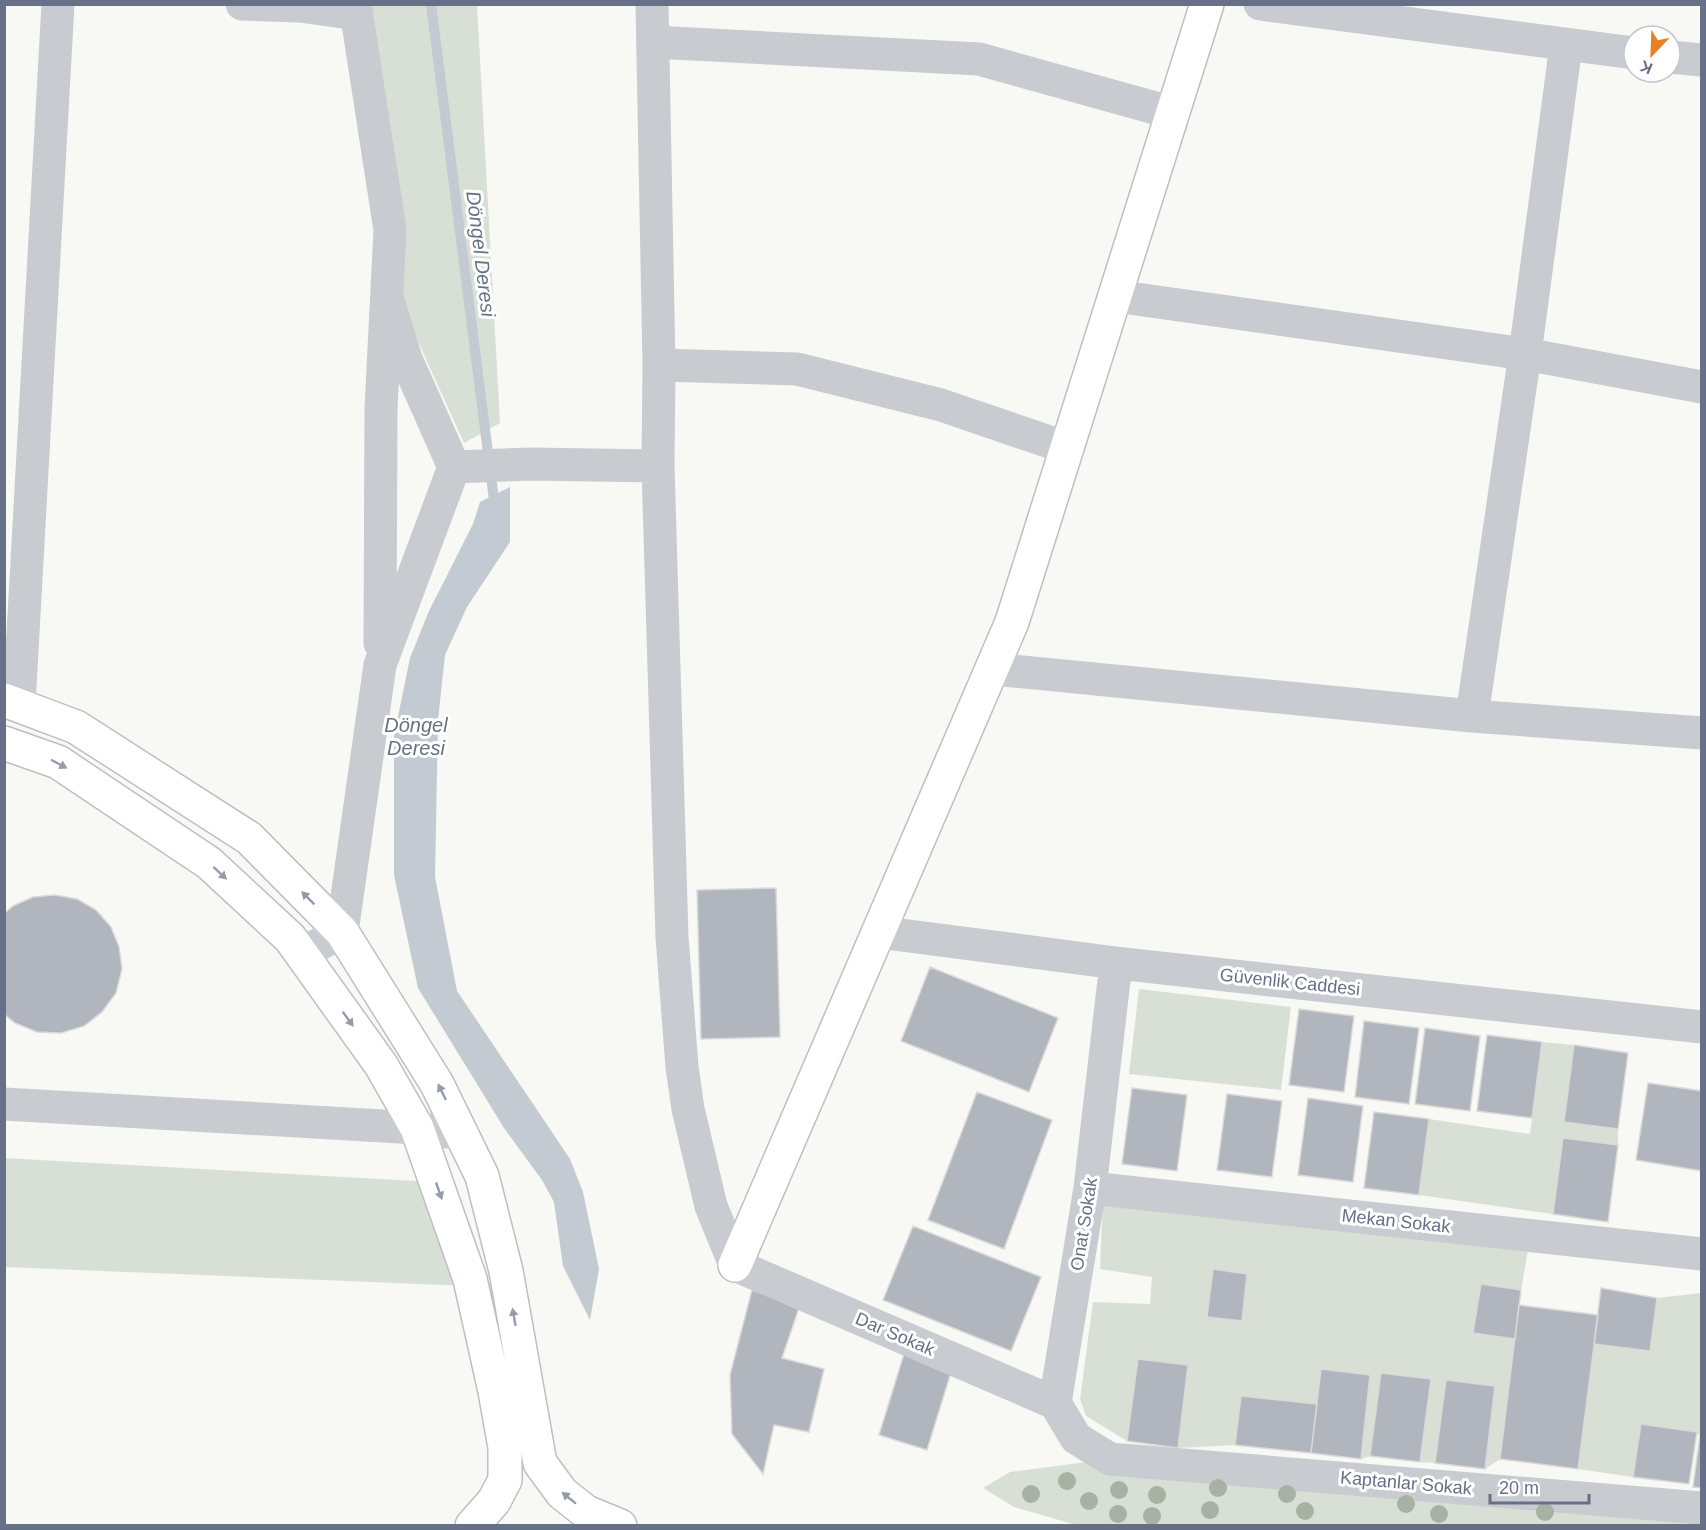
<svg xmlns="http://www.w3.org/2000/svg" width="1706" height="1530" font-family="Arial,sans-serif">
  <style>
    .green { fill: #d8e0d6 }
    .water { fill: #c3cad1 }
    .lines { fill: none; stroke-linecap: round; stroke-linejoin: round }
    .stream { stroke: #c3cad1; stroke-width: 10 }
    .building { fill: #b0b5be; stroke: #d9dad8; stroke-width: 1.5 }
    .secondary-casing { stroke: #bdbfc5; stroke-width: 36 }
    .street { stroke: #c8cbcf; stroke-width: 33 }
    .secondary { stroke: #fff; stroke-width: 33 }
    .tree { fill: #a6b2a4 }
    .oneway { fill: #949cab }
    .labels { text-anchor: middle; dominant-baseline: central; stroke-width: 6; stroke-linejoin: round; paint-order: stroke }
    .street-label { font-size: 18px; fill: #667187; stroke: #fff }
    .water-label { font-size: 20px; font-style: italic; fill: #637383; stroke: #fff }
  </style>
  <rect width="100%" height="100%" fill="#f8f8f5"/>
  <!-- green -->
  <path class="green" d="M371,5h106l23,418 -36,20 -66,-146z
    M1139,989l152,18 -10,83 -152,-16z
    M1542,1042l32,3 -10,77 54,7v16l-55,-7 -10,76 -134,-19 10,-76 101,15z
    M4,1158l429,24 35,104 -463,-19z
    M1103,1199l426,45 -8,46 -40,-6 -7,49 41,6 -15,120 -15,10 10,-82 -49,-7 -11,83 -15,-1 11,-83 -50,-6 -11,83 -9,3 9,-84 -53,29 -76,-8 -6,49 -57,3 10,-83 -50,-6 -11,82 -41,-25 -6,-17 13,-97 57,2 2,-27 -52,-8z
    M1701,1293v142l-60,-11 -8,53 -55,-8 16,-125 56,7 7,-53z
    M1110,1459l591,49v17h-625l-62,-18 -31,-19 27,-16z"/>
  <!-- water -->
  <path class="water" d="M510,487v55l-43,65 -22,48 -7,65 -3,157 22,114 113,168 13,33 16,77 -9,51 -27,-54 -9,-64 -12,-22 -38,-52 -86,-140 -24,-113v-139l16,-78 19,-47 44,-87 7,-22z"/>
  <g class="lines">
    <!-- stream -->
    <path class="stream" d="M431,4l64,504"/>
  </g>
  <!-- building -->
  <path class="building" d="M776,888l4,149 -79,2 -4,-149z
    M55,895l22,4 19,11 15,17 8,20 3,22 -6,24 -14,19 -18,14 -23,7 -24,-1 -22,-9 -11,-9v-100l9,-8 20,-9z
    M930,967l128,51 -29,74 -128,-51z
    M1299,1009l55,7 -10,76 -55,-7z
    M1364,1021l55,7 -10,76 -54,-7z
    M1425,1028l55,8 -10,75 -55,-7z
    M1487,1035l55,7 -10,76 -55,-7z
    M1574,1045l54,8 -10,76 -54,-7z
    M1648,1083l54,8v80l-66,-11z
    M1132,1088l55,7 -10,76 -55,-7z
    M977,1092l75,28 -48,129 -76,-29z
    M1227,1094l55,7 -10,76 -55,-7z
    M1308,1098l55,8 -10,76 -55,-7z
    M1374,1112l55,7 -10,76 -55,-7z
    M1563,1138l55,7 -10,77 -55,-8z
    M913,1226l128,51 -30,74 -128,-51z
    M1213,1269l34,5 -5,47 -35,-4z
    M1481,1284l40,6 -6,49 -42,-6z
    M1601,1288l56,10 -7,53 -56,-7z
    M752,1290l48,15 -18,53 42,11 -15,63 -35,-7 -11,49 -31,-40 -2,-59z
    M1519,1305l79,10 -20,154 -78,-10z
    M904,1354l48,15 -25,81 -48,-15z
    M1138,1359l50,6 -10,83 -51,-7z
    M1321,1369l49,6 -9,84 -50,-6z
    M1381,1373l50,6 -11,83 -50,-6z
    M1446,1380l49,6 -10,83 -50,-6z
    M1241,1396l76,8 -6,49 -76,-8z
    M1641,1424l56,8 -8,52 -56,-7z
    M1700,1435h2v53l-9,-1z"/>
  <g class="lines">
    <!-- secondary casing -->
    <g class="secondary-casing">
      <path id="secondary" d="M4,700l72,27 173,111 93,94 95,152 45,92 24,95 34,192 22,30 24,19 34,14
        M4,743l54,19 151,101 81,75 91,127 36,63 53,151 25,112 10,56v33l-11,21 -22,25
        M735,1265l277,-643 195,-618"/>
    </g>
    <!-- street -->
    <path class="street" d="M242,4l58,2 57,8
      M355,4l35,226 -9,178 -1,235
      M652,4l7,361 -1,101 14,471 10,130 6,42 23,97 24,59 320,138
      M1260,4l374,49
      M654,42l325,17 194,54
      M1670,57l32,3
      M1115,296l410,58 177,33
      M659,365l138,4 144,36 126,43
      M454,467l76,-3 128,2
      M993,669l479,47 230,17
      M19,705l39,-701
      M1472,716l53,-362 41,-309
      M878,932l238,31 586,64
      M301,954l41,-22 38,-267 74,-198 -48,-108 -19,-62
      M1116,963l-26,225 -35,215 21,35 34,21 592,49
      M4,1104l413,24 45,6
      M1090,1188l612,66"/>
    <!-- secondary -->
    <use href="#secondary" class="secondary"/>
  </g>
  <!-- trees -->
  <g class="tree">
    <circle cx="1067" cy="1481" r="9"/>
    <circle cx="1218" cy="1488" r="9"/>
    <circle cx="1119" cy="1490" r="9"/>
    <circle cx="1031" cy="1494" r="9"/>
    <circle cx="1287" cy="1494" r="9"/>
    <circle cx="1157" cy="1495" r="9"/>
    <circle cx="1089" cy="1501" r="9"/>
    <circle cx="1406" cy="1504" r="9"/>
    <circle cx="1210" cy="1510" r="9"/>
    <circle cx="1305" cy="1511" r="9"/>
    <circle cx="1545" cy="1512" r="9"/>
    <circle cx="1118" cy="1514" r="9"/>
    <circle cx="1439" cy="1514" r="9"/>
    <circle cx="1152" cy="1516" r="9"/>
  </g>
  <!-- one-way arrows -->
  <defs><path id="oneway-solid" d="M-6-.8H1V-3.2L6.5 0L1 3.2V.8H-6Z" transform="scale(1.5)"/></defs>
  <g class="oneway">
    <use href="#oneway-solid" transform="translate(59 764) rotate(28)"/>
    <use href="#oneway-solid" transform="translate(220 873) rotate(43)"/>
    <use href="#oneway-solid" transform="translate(308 898) rotate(-135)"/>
    <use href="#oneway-solid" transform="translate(348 1019) rotate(54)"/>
    <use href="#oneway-solid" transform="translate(442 1092) rotate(-116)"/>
    <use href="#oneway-solid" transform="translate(439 1191) rotate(71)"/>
    <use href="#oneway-solid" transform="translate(514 1317) rotate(-100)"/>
    <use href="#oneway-solid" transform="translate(569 1498) rotate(-141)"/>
  </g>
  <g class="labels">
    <!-- street labels -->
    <g class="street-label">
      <text transform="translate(1290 982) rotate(6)">Güvenlik Caddesi</text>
      <text transform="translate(1396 1221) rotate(6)">Mekan Sokak</text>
      <text transform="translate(1084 1224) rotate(-81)">Onat Sokak</text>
      <text transform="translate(895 1334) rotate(23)">Dar Sokak</text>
      <text transform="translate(1406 1483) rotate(5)">Kaptanlar Sokak</text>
    </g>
    <!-- water labels -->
    <g class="water-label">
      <text transform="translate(481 254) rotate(83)">Döngel Deresi</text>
      <text x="416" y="725">Döngel<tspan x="416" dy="23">Deresi</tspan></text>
    </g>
  </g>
  <!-- border -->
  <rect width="1706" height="1530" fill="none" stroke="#667187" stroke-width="12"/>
  <!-- north arrow -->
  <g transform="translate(1652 54) rotate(203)"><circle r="28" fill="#ffffff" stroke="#c2c6cf" stroke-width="1.5"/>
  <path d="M0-4.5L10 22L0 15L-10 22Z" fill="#e88026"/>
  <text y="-9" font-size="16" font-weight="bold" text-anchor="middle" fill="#667187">K</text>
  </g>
  <!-- scale -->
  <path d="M1490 1494v9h99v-9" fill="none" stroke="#667187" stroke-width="3"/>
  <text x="1499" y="1494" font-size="18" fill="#667187" stroke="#ffffff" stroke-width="4.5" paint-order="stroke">20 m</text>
</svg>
